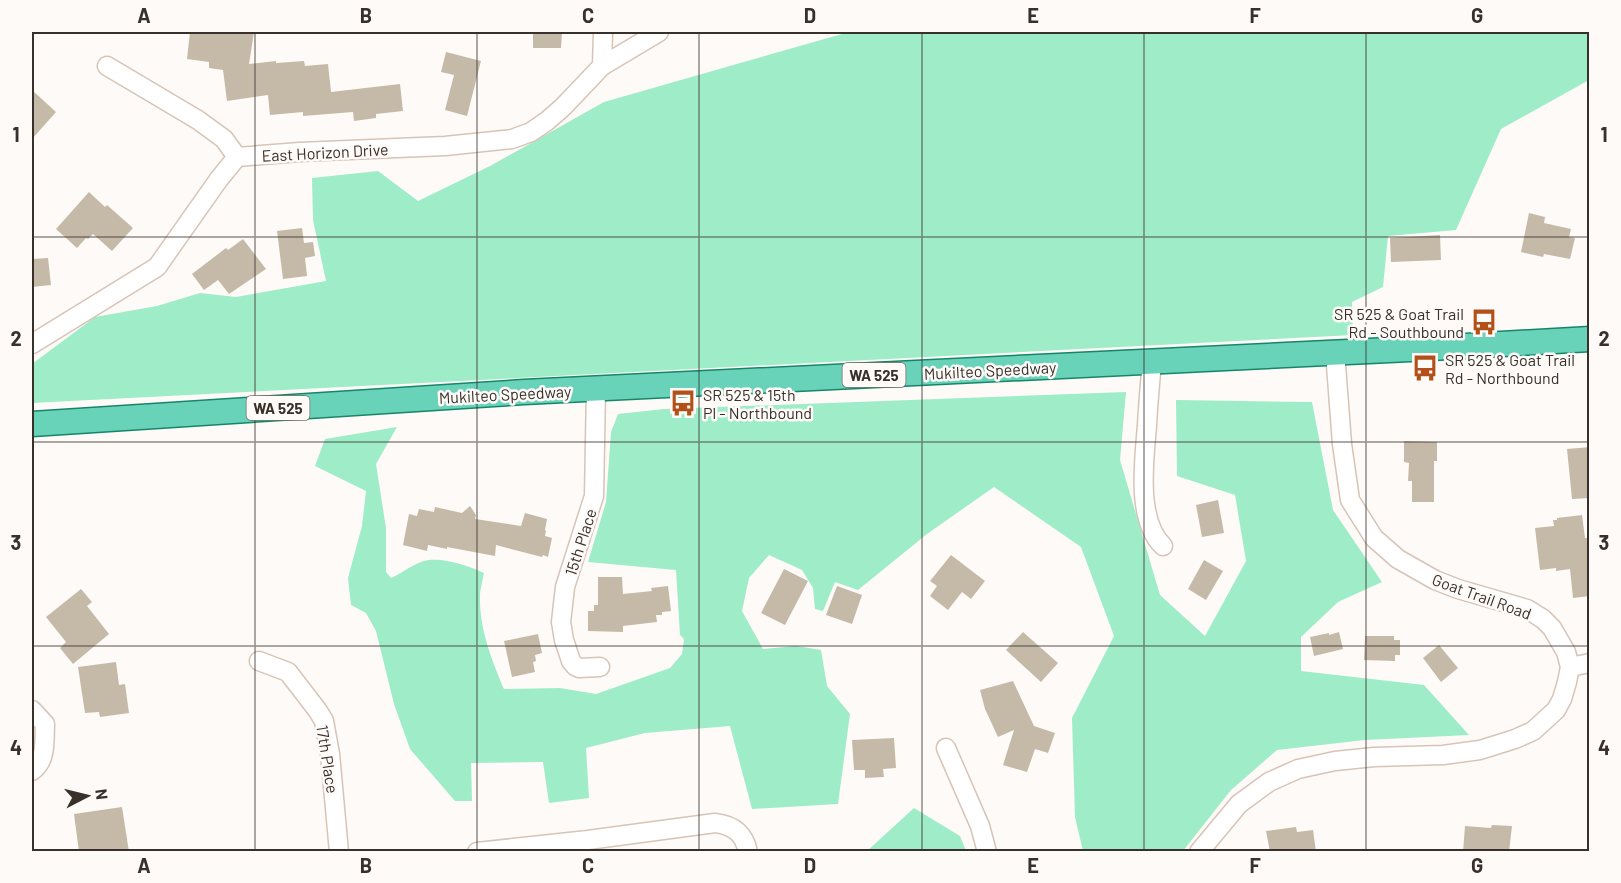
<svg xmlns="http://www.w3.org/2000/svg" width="1621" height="883" font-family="Barlow,sans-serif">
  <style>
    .green { fill: #9fecc8 }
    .building { fill: #c5baa8 }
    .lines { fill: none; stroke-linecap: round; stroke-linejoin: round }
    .minor-casing { stroke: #d7c4b7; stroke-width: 21 }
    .major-casing { stroke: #168669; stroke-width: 27 }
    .minor { stroke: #fff; stroke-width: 18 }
    .major { stroke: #68d3b9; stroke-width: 24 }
    .grid { fill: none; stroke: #38302b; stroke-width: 1.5; stroke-opacity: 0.55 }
    .labels { text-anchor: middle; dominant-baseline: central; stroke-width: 5; stroke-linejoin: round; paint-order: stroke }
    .shield { fill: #fefaf7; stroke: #736d68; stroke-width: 1.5 }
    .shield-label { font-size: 15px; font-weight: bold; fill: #38302b }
    .street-label { font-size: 16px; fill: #38302b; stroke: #fefaf7 }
    .poi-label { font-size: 16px; fill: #38302b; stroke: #fefaf7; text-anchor: start }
    .neatline { fill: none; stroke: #38302b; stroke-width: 2 }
    .grid-label { font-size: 20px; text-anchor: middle; font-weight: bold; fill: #38302b }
  </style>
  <rect width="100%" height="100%" fill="#fefaf7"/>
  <!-- green -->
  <path class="green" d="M849,32h740v48l-88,49 -45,101 -68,6 -5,51 -31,15 1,33 -1321,68v-39l63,-47 62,-11 43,-13 36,4 90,-16 -13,-61 -1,-42 66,-7 40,30 72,-35 114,-64z
    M1126,392l-6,68 40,135 45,41 41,-75 -11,-66 -58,-19 -1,-76 136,2 21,108 49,72 -44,20 -37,35v34l123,14 45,50 -104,5 -88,10 -46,40 -48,61h-100l-8,-34 -3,-99 42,-82 -33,-89 -87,-60 -67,47 -69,56 -23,-8 -12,29 -8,-2 -2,-21 -11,-18 -33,-15 -20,23 -7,33 21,38 33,-3 25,4 6,36 23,28 -12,90 -86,5 -22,-83 -85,7 -59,15 3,50 -40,5 -6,-41 -72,1 1,38h-17l-45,-52 -16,-45 -18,-73 -10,-18 -15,-8 -3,-27 14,-52 4,-35 -51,-25 10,-27 72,-12 -21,37 10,64v44l5,6c11,-5 22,-14 33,-17 16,-5 46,5 60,12 -1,7 -4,16 -4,23 -1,32 12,65 24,93l56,-1 36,6 74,-26 12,-14 2,-15 -4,-4 -4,-65 -88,-8 18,-60 5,-70 7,-18 46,-5z
    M914,808l46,28 6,15h-99z"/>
  <!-- building -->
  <path class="building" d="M190,32h64l-5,32 27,-3v2l28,-2 1,5 23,-2 3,28 69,-8 3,27 -27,3v4l-22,3 -1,-9 -50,4v-4l-33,3 -2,-20 -41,6 -4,-31 -14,-2v-6l-22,-3z
    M533,32h29l-1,16h-28z
    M446,52l35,9 -14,55 -22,-6 9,-35 -13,-3z
    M32,90l24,22 -24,27z
    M89,192l16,15 2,-2 26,23 -21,23 -19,-17 -5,5 -2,-1 -9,10 -21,-19z
    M1529,213l16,4 -1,6 27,6 -2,8 6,1 -5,21 -26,-5 -1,3 -22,-5z
    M302,228l2,15 9,-1 2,14 -10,2 2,18 -24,3 -6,-48z
    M1440,235l1,25 -50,2 -1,-24z
    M243,239l23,30 -37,25 -11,-14 -14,10 -12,-16 34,-26 2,2z
    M48,258l3,27 -19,2v-28z
    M1404,441l33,1v19h-3v41h-22v-21h-4l1,-18 -5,-1z
    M1590,447v51l-18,1 -5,-50z
    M1218,500l6,33 -22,4 -6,-32z
    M470,506l6,9 -1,4 46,7 4,-13 22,6 -2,11 1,1 -1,5 7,2 -4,19 -5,-2 -1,2 -46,-12 -1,11 -48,-9v2l-19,-4 -1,6 -24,-6 6,-31 8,2 2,-7 15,3 1,-5 27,6z
    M1582,515l3,23h5v58l-17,2 -3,-29 -14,2v-3l-16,2 -5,-42 19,-2 -1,-6h4v-2z
    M951,555l34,26 -14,18 -9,-7 -14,18 -18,-14 7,-10 -7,-5z
    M1204,560l19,11 -17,29 -18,-11z
    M784,569l24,12 -23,44 -24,-12z
    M598,577h24l1,17 29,-3 -1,-3 17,-2 3,25 -9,1v3h-6l1,7 -34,4v6l-35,-1v-20h6v-6h4z
    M837,586l25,9 -10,29 -26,-9z
    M81,589l11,13 -5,4 22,28 -36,30 -13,-16 6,-6 -20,-25z
    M1023,632l35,31 -17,19 -35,-32z
    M1339,632l4,17 -29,7 -4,-19 19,-4v2z
    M538,634l4,19 -7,2 1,6 -3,1 2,10 -23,5 -8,-36z
    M1365,636h29v4h6v15h-5v6l-31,-1z
    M1439,645l19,23 -17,14 -18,-24z
    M116,662l3,23 6,-1 4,29 -29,4 -1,-5 -14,1 -7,-46z
    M1013,681l21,45 21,7 -7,20 -13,-4 -8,23 -24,-7 11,-35 -16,7 -13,-28 -5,-19z
    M894,738l2,30 -13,1 1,8 -19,1v-8h-11l-2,-30z
    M122,807l7,45h-50l-5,-38z
    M1492,825l20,1 -3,26h-46l2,-26 26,2z
    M1296,827l1,5 16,-2 3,22h-46l-4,-21z"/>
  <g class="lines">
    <!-- minor casing -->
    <g class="minor-casing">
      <path id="minor" d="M107,66l91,54 26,19 13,18
        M602,66l1,-34
        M32,344l125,-77 62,-88 18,-22 63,-5 145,-6 67,-7 19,-7 16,-11 16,-14 39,-41 57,-34
        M1152,362c-2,21 -4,43 -5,64 -3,35 -11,94 16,120
        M596,389l-2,107 -29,91 -4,35 3,18 7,21 4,5 4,2 21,-1
        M259,661l29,11 30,39 6,10 6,33 9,98
        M1570,667l20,-4
        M32,710l13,14c-1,17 2,36 -13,47
        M946,748l34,78 7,26
        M477,852l111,-12 127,-17c18,2 29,10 33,29
        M1199,852l40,-48 30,-22 29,-13 37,-8 39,-4 69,-2 37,-5 35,-11 18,-8 23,-21 6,-11 5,-17 3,-15 -4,-15 -14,-24 -9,-9 -16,-10 -69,-20 -23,-9 -37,-21 -24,-21 -24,-38 -8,-56 -7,-92"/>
    </g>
    <!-- major casing -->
    <g class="major-casing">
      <path id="major" d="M32,424l492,-32 907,-44 159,-9"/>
    </g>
    <!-- minor -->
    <use href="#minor" class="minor"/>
    <!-- major -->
    <use href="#major" class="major"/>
  </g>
  <!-- grid -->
  <path class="grid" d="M255,32v820M477,32v820M699,32v820M922,32v820M1144,32v820M1366,32v820M32,237h1558M32,442h1558M32,646h1558"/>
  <!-- icons -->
  <defs>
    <g id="bus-bare" transform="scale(2.07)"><path d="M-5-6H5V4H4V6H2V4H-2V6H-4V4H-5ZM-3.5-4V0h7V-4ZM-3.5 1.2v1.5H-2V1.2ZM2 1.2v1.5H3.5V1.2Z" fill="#b3501a" stroke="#fefaf7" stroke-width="2.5" paint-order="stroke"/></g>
  </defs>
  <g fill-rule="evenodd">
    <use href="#bus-bare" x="1484" y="322"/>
    <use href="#bus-bare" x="1425" y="368"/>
    <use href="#bus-bare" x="683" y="403"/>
  </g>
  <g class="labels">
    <!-- shield labels -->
    <g class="shield">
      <rect x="842.5" y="363" width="63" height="24" rx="4.5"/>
      <rect x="246.5" y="396" width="63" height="24" rx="4.5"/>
    </g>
    <g class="shield-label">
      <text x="874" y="375">WA 525</text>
      <text x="278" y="408">WA 525</text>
    </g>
    <!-- street labels -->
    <g class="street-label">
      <text transform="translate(325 152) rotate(-3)">East Horizon Drive</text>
      <text transform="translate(990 370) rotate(-3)">Mukilteo Speedway</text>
      <text transform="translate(505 394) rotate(-3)">Mukilteo Speedway</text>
      <text transform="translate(580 542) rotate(-72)">15th Place</text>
      <text transform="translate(1482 596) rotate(20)">Goat Trail Road</text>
      <text transform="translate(328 759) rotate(81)">17th Place</text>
    </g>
    <!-- poi labels -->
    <g class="poi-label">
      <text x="1464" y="313" text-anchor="end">SR 525 &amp; Goat Trail<tspan x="1464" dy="18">Rd - Southbound</tspan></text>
      <text x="1445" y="359">SR 525 &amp; Goat Trail<tspan x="1445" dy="18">Rd - Northbound</tspan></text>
      <text x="703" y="394">SR 525 &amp; 15th<tspan x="703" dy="18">Pl - Northbound</tspan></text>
    </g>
  </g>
  <!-- border -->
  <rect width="1621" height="883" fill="none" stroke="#fefaf7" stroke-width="66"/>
  <!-- north arrow -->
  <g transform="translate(87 796) rotate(83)" stroke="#fefaf7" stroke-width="4.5" paint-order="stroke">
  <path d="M0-4.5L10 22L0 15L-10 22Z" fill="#38302b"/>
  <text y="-9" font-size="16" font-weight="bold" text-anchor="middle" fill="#38302b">N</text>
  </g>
  <rect x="33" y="33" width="1555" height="817" class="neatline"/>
  <g class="grid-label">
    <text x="144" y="23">A</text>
    <text x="366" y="23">B</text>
    <text x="588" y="23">C</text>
    <text x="810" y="23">D</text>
    <text x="1033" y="23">E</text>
    <text x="1255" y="23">F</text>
    <text x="1477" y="23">G</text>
    <text x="16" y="142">1</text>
    <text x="1604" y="142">1</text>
    <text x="16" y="346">2</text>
    <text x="1604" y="346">2</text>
    <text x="16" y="550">3</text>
    <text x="1604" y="550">3</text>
    <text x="16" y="755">4</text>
    <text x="1604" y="755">4</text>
    <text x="144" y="873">A</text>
    <text x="366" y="873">B</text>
    <text x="588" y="873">C</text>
    <text x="810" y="873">D</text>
    <text x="1033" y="873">E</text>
    <text x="1255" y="873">F</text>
    <text x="1477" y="873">G</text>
  </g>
</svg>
